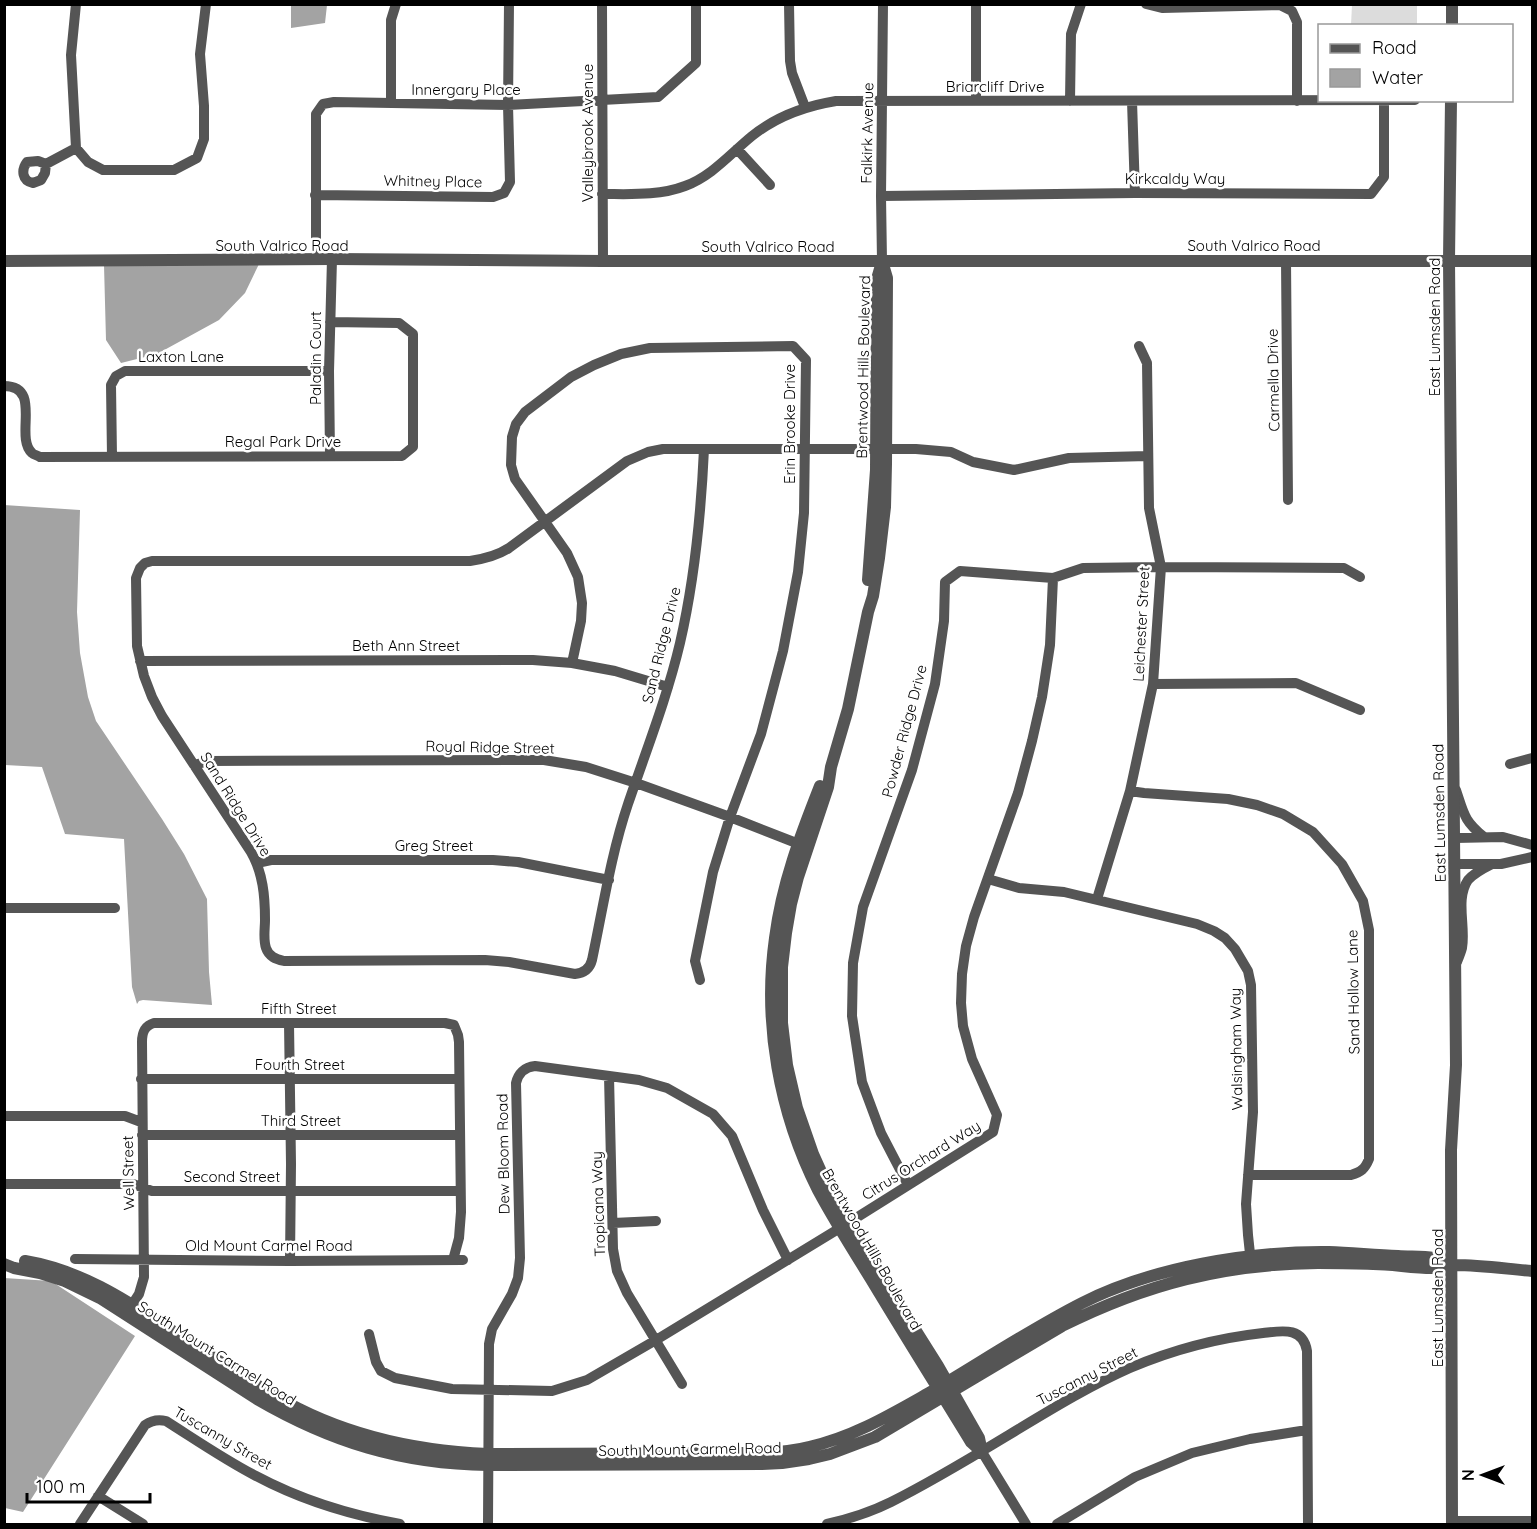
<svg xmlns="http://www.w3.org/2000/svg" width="1537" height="1529" font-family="Quicksand,sans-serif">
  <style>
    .green { fill: #dcdcdc }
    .water { fill: #a3a3a3 }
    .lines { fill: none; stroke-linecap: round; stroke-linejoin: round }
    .minor { stroke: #555; stroke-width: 10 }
    .tertiary { stroke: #555; stroke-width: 12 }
    .labels { text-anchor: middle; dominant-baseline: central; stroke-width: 5; stroke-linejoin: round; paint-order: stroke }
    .street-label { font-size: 15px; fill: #000; stroke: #fff }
  </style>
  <rect width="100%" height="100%" fill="#fff"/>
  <!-- green -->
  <path class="green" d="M1352,5h65v20h-66z"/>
  <!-- water -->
  <path class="water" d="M291,5h36l-2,18 -34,5z
    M259,264l-14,29 -26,27 -62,34 -36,9 -15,-23 -2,-75z
    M4,505l76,5 -3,102 3,41 8,44 8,24 66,98 22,35 23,45 2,73 3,33 -69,-5 -4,1 -2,3 -5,-17 -8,-148 -59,-5 -23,-67 -37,-2z
    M4,1278l47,3 84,55 -112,176 -18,-4z"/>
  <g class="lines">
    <!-- minor -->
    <path class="minor" d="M76,4l-5,51 5,93 12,14 15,8h71l23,-12 7,-19v-33l-4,-52 6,-50
      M602,4l1,257
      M789,4l1,57 2,12 13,34
      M1146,4l16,4 118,-3 12,6 5,11v79
      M976,101v-97
      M1070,101l1,-67 10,-30
      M1132,101l3,92
      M391,103v-83l5,-16
      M737,149l33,36
      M46,164l-1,9 -4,7 -8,3c-11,-2 -12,-13 -6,-21l11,-1 8,3 30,-16
      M602,194c28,0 57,2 83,-8 27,-10 45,-32 67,-50 25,-20 53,-30 84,-35l579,-1
      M315,195l178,2 11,-4 6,-11 -2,-77 1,-101
      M881,196l254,-3 236,1 13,-17v-76
      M316,260v-146l7,-10 11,-2 174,3 150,-8 38,-34v-59
      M1286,260l2,240
      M882,261l-1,-65 2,-192
      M4,386c39,0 10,51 28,67 2,2 5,2 8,4l362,-1 11,-9v-113l-14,-11 -69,-1
      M704,449c-3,66 -9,129 -24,194 -13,55 -34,108 -52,161 -17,50 -25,104 -36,156 -2,8 -8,13 -17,14l-66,-12 -24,-2 -201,1c-8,-2 -15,-4 -18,-13 -3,-9 -1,-19 -1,-28 0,-24 -2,-47 -14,-68l-89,-136 -10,-19 -8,-21 -7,-30 -1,-68 4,-10 5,-5 7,-2h318c14,-2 27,-5 39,-13l118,-87 21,-9 15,-3h253l35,3 22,10 41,8 55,-12 79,-2
      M330,456l-1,-85 3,-112
      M112,457l-1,-72 5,-9 9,-5h204
      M140,661l393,-1 39,3 43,8 53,16
      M572,663l9,-42 1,-18 -4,-26 -11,-24 -52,-74 -4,-14 1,-28 4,-13 9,-12 46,-35 23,-12 27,-11 29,-6 143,-2 13,14 -2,153 -6,59 -15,79 -22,83 -31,83 -17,55 -18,89 5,19
      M1153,684l143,-1 64,27
      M1510,764l22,-6
      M194,765l15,-4 335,-1 42,7 50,16 94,34 74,29
      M1456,790c8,24 8,31 28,47
      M1130,791l14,2 84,6 29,6 26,9 30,18 29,32 21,37 6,29v229c-4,10 -8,13 -18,16h-103
      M1455,838l48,-1 29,8
      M257,863l14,-3h222l25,2 91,18
      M1455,864h46l31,-7
      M988,879l31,9 45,4 133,32 17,7 11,7 10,11 13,22 3,14 2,127 -7,92 2,31 3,28
      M1097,899l33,-108 23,-107 8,-117 -12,-59 -2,-145 -8,-17
      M4,908h111
      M1457,962c2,-5 4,-10 5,-14 4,-21 -7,-49 6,-68 6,-7 16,-12 24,-16
      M289,1023l2,141 -1,97
      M609,1076l4,173 4,22 10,22 55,91
      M141,1079h318
      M4,1116h121l16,6
      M142,1135h318
      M4,1184h129l19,7h308
      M908,1185l-27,-52 -19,-51 -10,-66 1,-53 10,-56 49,-137 23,-86 9,-63 1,-39 15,-11 93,7 30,-10 78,-1 183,1 16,9
      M613,1223l43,-2
      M75,1259l215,2 173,-1
      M128,1311l11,-17 5,-17 -2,-235c0,-9 2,-16 12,-19h291l9,2 4,10 1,7 2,170 -2,26 -6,22
      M369,1334l7,28 5,9 14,7 57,11 100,2 35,-11 69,-40 184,-112 153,-96 4,-17 -25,-56 -9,-33 -2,-23 1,-29 4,-28 8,-29 44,-124 14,-52 10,-44 8,-52 3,-67
      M982,1452l44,72
      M98,1496l45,28
      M1452,1521h80
      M80,1524l65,-99c7,-5 13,-6 21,-4 30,19 59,39 90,55 45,24 94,39 144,48
      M488,1524l1,-180 3,-15 20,-35 6,-16 2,-20 -4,-175c2,-9 8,-16 19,-17l104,14 28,8 46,26 19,22 31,74 25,50
      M827,1524c22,-5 44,-12 64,-22 40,-20 78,-43 116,-66 40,-24 80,-49 123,-68 42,-18 88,-30 133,-35 18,-2 40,-7 44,18l1,173
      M1057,1524l78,-47 57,-24 58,-14 57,-9"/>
    <!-- tertiary -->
    <path class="tertiary" d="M1452,26v-22
      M1451,100l-2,160 7,805 -5,85 1,374
      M4,261l328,-2 271,2h929
      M882,261l5,17 -1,186 -1,43 -6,51 -6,38 -5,16 -20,97 -17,58 -3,20 -30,90 -7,27 -5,29 -4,34v56l5,42 10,43 16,46 9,20 26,49 90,143 41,72 3,14
      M868,580l8,-110 1,-191 5,-17
      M820,786c-20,51 -38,97 -45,152 -12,85 4,175 43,252 16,30 35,60 53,89 33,55 67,109 100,163l11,10
      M25,1261c54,9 98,37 143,67 35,23 71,47 107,68 66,39 138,55 213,58l262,-1c20,0 40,-1 59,-6 44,-10 81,-32 120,-54 51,-30 100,-63 153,-90 71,-36 168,-52 247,-51 23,1 46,3 69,4 11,1 24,0 36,2 6,2 11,5 17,7
      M4,1264l10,4 26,5 25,8 35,17 157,101c74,43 145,65 231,66l274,-1 20,-1 27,-4 21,-5 45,-17 187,-111c84,-42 162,-62 256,-63 18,0 36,0 55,1 19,0 39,4 59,4 8,0 15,-3 23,-3 26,0 52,4 77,6"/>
  </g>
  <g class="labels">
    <!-- street labels -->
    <g class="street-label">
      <text x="995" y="86">Briarcliff Drive</text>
      <text x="466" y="89">Innergary Place</text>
      <text transform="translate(587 133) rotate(-90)">Valleybrook Avenue</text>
      <text transform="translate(867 133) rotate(-89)">Falkirk Avenue</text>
      <text x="1175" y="178">Kirkcaldy Way</text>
      <text transform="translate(433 181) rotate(1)">Whitney Place</text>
      <text x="282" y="245">South Valrico Road</text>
      <text x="1254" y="245">South Valrico Road</text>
      <text x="768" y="246">South Valrico Road</text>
      <text transform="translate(1434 327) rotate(-90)">East Lumsden Road</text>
      <text x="181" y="356">Laxton Lane</text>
      <text transform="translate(315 358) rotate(-90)">Paladin Court</text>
      <text transform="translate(863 367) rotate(-89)">Brentwood Hills Boulevard</text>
      <text transform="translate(1273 380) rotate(-91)">Carmella Drive</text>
      <text transform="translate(789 424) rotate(-90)">Erin Brooke Drive</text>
      <text x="283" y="441">Regal Park Drive</text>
      <text transform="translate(1141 624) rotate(-87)">Leichester Street</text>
      <text x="406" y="645">Beth Ann Street</text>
      <text transform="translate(661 645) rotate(-76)">Sand Ridge Drive</text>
      <text transform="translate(904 731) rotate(-75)">Powder Ridge Drive</text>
      <text transform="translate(490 747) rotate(1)">Royal Ridge Street</text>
      <text transform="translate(236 804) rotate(58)">Sand Ridge Drive</text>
      <text transform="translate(1439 813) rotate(-91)">East Lumsden Road</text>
      <text x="434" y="845">Greg Street</text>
      <text transform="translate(1353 992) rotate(-91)">Sand Hollow Lane</text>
      <text x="299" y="1008">Fifth Street</text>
      <text transform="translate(1236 1049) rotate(-91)">Walsingham Way</text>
      <text x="300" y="1064">Fourth Street</text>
      <text x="301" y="1120">Third Street</text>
      <text transform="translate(503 1154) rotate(-91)">Dew Bloom Road</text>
      <text transform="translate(921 1160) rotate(-32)">Citrus Orchard Way</text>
      <text transform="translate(128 1173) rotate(-91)">Well Street</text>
      <text x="232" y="1176">Second Street</text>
      <text transform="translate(598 1204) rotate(-92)">Tropicana Way</text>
      <text x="269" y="1245">Old Mount Carmel Road</text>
      <text transform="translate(872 1249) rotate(60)">Brentwood Hills Boulevard</text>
      <text transform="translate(1437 1298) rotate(-90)">East Lumsden Road</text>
      <text transform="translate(217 1353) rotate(32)">South Mount Carmel Road</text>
      <text transform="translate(1087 1376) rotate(-27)">Tuscanny Street</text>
      <text transform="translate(223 1438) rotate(30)">Tuscanny Street</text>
      <text transform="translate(690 1449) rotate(-1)">South Mount Carmel Road</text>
    </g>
  </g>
  <!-- border -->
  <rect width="1537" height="1529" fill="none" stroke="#000000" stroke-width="12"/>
  <!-- legend -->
  <rect x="1318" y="24" width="195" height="78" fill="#ffffff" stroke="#999999" stroke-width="1.5"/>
  <rect x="1330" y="44" width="30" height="9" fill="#555555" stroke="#999999" stroke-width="1.5"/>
  <text x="1372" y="54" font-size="18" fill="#000000">Road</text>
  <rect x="1330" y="69" width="30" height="18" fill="#a3a3a3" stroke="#999999" stroke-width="1.5"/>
  <text x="1372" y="84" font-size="18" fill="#000000">Water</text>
  <!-- north arrow -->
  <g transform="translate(1483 1475) rotate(270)" stroke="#ffffff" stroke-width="4.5" paint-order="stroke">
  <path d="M0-4.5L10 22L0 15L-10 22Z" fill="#000000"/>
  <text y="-9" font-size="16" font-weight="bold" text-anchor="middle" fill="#000000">N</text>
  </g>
  <!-- scale -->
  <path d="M27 1493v9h123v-9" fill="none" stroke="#000000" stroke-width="3"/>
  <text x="36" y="1493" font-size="18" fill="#000000" stroke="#ffffff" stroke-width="4.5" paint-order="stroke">100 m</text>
</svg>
